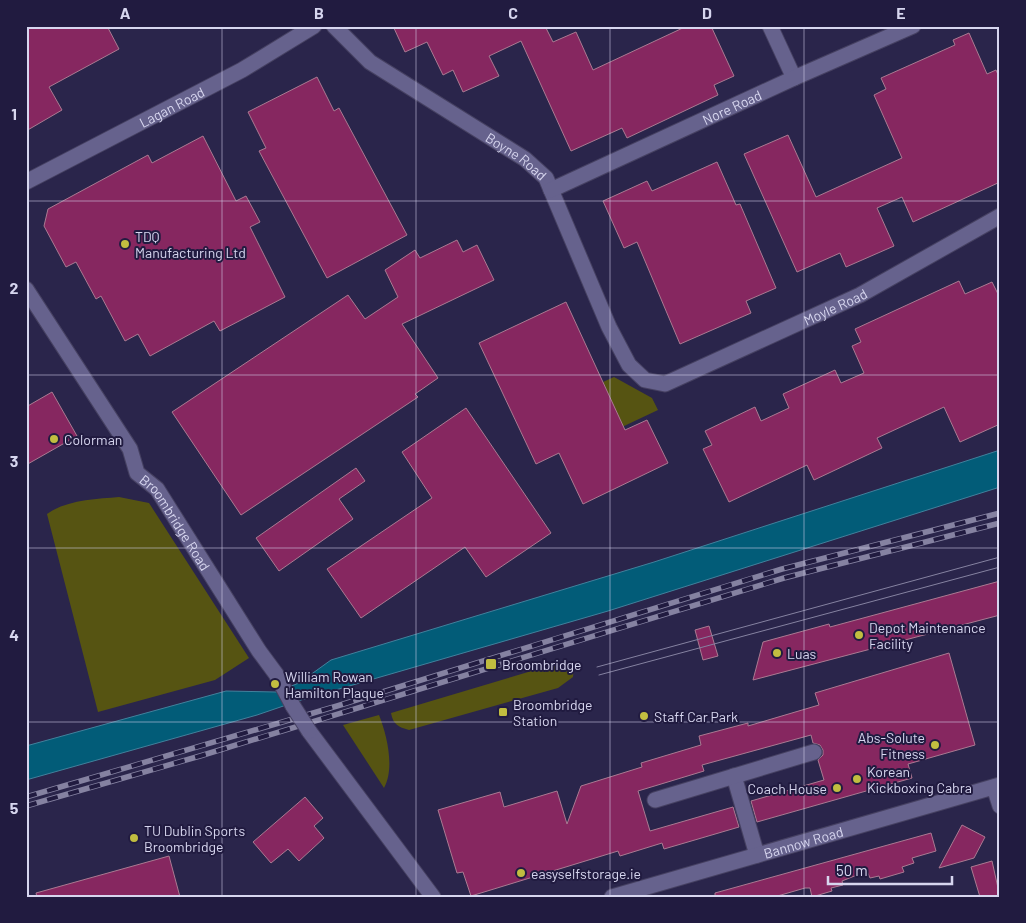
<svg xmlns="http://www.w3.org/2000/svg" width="1026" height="923" font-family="Barlow,sans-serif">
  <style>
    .green { fill: #565412 }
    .water { fill: #025c78; stroke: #42819c }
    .building { fill: #862760; stroke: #aa7a92 }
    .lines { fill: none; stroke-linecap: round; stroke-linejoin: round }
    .minor-casing { stroke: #464162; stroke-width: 17 }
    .tertiary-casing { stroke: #464162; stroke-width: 17 }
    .minor { stroke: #66628d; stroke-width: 15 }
    .tertiary { stroke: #66628d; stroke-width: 15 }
    .tram { stroke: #8582a1; stroke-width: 1 }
    .rail-casing { stroke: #8582a1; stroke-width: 5.5 }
    .rail { stroke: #211b40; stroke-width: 4; stroke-dasharray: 11; stroke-linecap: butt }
    .tertiary-bridge-casing { stroke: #464162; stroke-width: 17; stroke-linecap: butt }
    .tertiary-bridge { stroke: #66628d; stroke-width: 15 }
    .grid { fill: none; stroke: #d7d6ef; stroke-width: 1; stroke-opacity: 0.55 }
    .poi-dot { fill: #c1bd40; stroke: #211b40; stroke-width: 2 }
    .labels { text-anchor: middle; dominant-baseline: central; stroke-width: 4; stroke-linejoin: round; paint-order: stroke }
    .street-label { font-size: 14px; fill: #d7d6ef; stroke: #211b40 }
    .poi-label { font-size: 14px; fill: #d7d6ef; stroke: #211b40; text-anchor: start }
    .neatline { fill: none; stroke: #d7d6ef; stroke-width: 2 }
    .grid-label { font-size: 16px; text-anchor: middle; font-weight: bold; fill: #d7d6ef }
  </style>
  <rect width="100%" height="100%" fill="#2a254b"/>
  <!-- green -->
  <path class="green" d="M614,377l38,21 6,12 -36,17 -19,-45z
    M119,497l30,6 100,155 -34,22 -117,32 -51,-198c19,-14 49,-15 72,-17z
    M565,661l9,4 -1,12 -15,11 -149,42c-11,-3 -16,-6 -18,-17z
    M379,715c8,20 16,53 5,73l-41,-63z"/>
  <!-- water -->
  <path class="water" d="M1000,450v37l-392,124 -307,89 -44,15 -231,65v-34l200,-55 50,1 23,-9 32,-23 323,-98z"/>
  <!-- building -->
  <path class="building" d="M26,26h81l12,23 -70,38 13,23 -36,21z
    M393,26h152l8,16 23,-10 17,38 94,-44h24l23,50 -20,9 4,10 -91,43 -5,-10 -51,23 -50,-110 -32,15 10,20 -36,16 -10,-22 -10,5 -16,-33 -22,10z
    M969,33l18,41 9,-4 4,9v103l-87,40 -11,-25 -25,11 17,38 -48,21 -6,-14 -43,19 -53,-118 44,-19 28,62 86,-39 -28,-63 12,-6 -5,-11 74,-33 -2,-5z
    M317,77l17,34 5,-3 68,127 -80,43 -68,-127 7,-3 -18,-36z
    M203,136l33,65 10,-5 14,26 -10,5 35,70 -65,34 -6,-10 -64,35 -12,-22 -13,7 -24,-45 -5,3 -20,-37 -10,5 -22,-41 4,-17 100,-54 4,8z
    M717,162l19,43 4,-1 36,84 -30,13 5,12 -71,31 -43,-102 -13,6 -21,-47 44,-20 5,10z
    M457,240l6,12 14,-7 17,35 -92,44 36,54 -23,16 3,3 -177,118 -69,-103 176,-117 17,24 33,-22 -13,-27 30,-20 5,8z
    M959,281l6,13 27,-12 8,16v126l-40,18 -16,-35 -67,31 5,10 -68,32 -7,-15 -78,37 -26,-53 9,-4 -7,-14 50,-24 6,14 28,-13 -6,-14 52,-24 6,13 23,-10 -12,-27 9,-4 -6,-13z
    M566,302l59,128 22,-10 21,43 -85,41 -24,-51 -23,11 -57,-121z
    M52,392l25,44 -51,29v-58z
    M466,408l85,125 -65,44 -21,-30 -104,71 -34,-49 105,-71 -30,-46z
    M356,468l9,13 -26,18 14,20 -74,52 -23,-33z
    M1000,581v34l-247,65 10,-38 66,-18 1,3z
    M709,626l9,30 -15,4 -8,-30z
    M949,653l26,92 -67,19 4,14 -155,44 -6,-21 73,-21 -6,-20 5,-5v-5l-3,-5 -7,-2 -2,-8 -109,30 2,6 -66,20 12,40 83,-24 6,20 -75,22 -2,-6 -42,13 -2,-5 -147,45 -8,-24 -6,1 -19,-63 62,-18 4,15 53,-16 10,33 14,-38 61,-19 -1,-4 60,-18 -2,-9 49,-13v3l71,-21 -4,-12z
    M305,797l18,21 -9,8 10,12 -25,23 -11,-12 -17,14 -18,-21z
    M962,825l23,12 -11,21 -35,10z
    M931,833l5,18 -24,7 2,5 -12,4 2,5 -24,7 -1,-3 -9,2 -3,-7 -25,10 1,4 -12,3 1,3 -20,6 -2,-9h-5l-31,9h-59v-4z
    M169,856l11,41h-143l-1,-4z
    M992,861l8,36h-20l-9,-30z"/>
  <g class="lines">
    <!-- minor casing -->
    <g class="minor-casing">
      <g id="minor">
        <path id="s1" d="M334,26l36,36 155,97 21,19 63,149 20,38 16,15 20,4 195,-89 140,-79"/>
        <path d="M770,26l24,52"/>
        <path id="s2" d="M26,182l216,-112 72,-44"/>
        <path id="s3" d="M551,190l243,-112 119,-52"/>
        <path d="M734,776l23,79"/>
        <path d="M994,787l6,19"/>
        <path d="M655,800l159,-48"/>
        <path id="s4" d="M612,897l388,-112"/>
      </g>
    </g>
    <!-- tertiary casing -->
    <g class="tertiary-casing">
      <g id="tertiary">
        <path id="s5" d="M26,289l104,160 7,24 20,16 102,162 17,23 17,32"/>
        <path d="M309,731l124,166"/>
      </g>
    </g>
    <!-- minor -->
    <use href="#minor" class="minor"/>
    <!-- tertiary -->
    <use href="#tertiary" class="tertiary"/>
    <!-- tram -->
    <path class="tram" d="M597,667l403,-110
      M599,675l401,-108"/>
    <!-- rail casing -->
    <g class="rail-casing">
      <path id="rail" d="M26,797l311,-91 445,-137 218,-56
        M26,806l174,-50 584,-178 216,-55"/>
    </g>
    <!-- rail -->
    <use href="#rail" class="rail"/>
    <!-- tertiary-bridge casing -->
    <g class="tertiary-bridge-casing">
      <path id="tertiary-bridge" d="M293,706l16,25"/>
    </g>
    <!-- tertiary-bridge -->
    <use href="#tertiary-bridge" class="tertiary-bridge"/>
  </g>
  <!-- grid -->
  <path class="grid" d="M222,26v871M416,26v871M610,26v871M804,26v871M26,201h974M26,375h974M26,548h974M26,722h974"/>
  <!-- markers -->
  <g class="poi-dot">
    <circle cx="125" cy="244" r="5"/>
    <circle cx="54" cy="439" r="5"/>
    <circle cx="859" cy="635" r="5"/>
    <circle cx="777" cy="653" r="5"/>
    <rect x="485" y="658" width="12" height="12" rx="2.5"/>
    <circle cx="275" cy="684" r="5"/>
    <rect x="498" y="707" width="10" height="10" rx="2.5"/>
    <circle cx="644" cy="716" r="5"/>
    <circle cx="935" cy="745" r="5"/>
    <circle cx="857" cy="779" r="5"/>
    <circle cx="837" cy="788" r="5"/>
    <circle cx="134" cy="838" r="5"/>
    <circle cx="521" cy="873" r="5"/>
  </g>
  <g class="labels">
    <!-- street labels -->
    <g class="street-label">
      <text stroke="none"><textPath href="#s2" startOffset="164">Lagan Road</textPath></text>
      <text stroke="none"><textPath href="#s3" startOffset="199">Nore Road</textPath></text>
      <text stroke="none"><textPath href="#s1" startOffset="225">Boyne Road</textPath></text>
      <text stroke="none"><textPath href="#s1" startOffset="696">Moyle Road</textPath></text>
      <text stroke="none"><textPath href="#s5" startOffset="279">Broombridge Road</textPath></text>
      <text stroke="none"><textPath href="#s4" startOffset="199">Bannow Road</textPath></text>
    </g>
    <!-- poi labels -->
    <g class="poi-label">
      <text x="135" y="236">TDQ<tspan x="135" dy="16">Manufacturing Ltd</tspan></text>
      <text x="64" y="439">Colorman</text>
      <text x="869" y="627">Depot Maintenance<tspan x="869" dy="16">Facility</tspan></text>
      <text x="787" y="653">Luas</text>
      <text x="502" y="664">Broombridge</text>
      <text x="285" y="676">William Rowan<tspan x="285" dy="16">Hamilton Plaque</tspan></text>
      <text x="513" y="704">Broombridge<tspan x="513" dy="16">Station</tspan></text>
      <text x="654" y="716">Staff Car Park</text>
      <text x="925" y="737" text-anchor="end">Abs-Solute<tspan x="925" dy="16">Fitness</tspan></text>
      <text x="867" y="771">Korean<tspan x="867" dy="16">Kickboxing Cabra</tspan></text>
      <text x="827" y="788" text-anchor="end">Coach House</text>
      <text x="144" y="830">TU Dublin Sports<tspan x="144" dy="16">Broombridge</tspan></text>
      <text x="531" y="873">easyselfstorage.ie</text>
    </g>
  </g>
  <!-- border -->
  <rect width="1026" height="923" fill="none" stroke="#211b40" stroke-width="55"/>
  <!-- scale -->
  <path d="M828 876v8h124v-8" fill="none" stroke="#d7d6ef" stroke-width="2.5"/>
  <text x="836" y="876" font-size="15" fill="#d7d6ef" stroke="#211b40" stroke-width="4" paint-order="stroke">50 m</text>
  <rect x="28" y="28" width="970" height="868" class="neatline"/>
  <g class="grid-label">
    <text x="125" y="19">A</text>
    <text x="319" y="19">B</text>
    <text x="513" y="19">C</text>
    <text x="707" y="19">D</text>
    <text x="901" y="19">E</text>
    <text x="14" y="120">1</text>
    <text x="14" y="294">2</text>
    <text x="14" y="467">3</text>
    <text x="14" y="641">4</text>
    <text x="14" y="814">5</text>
  </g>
</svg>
